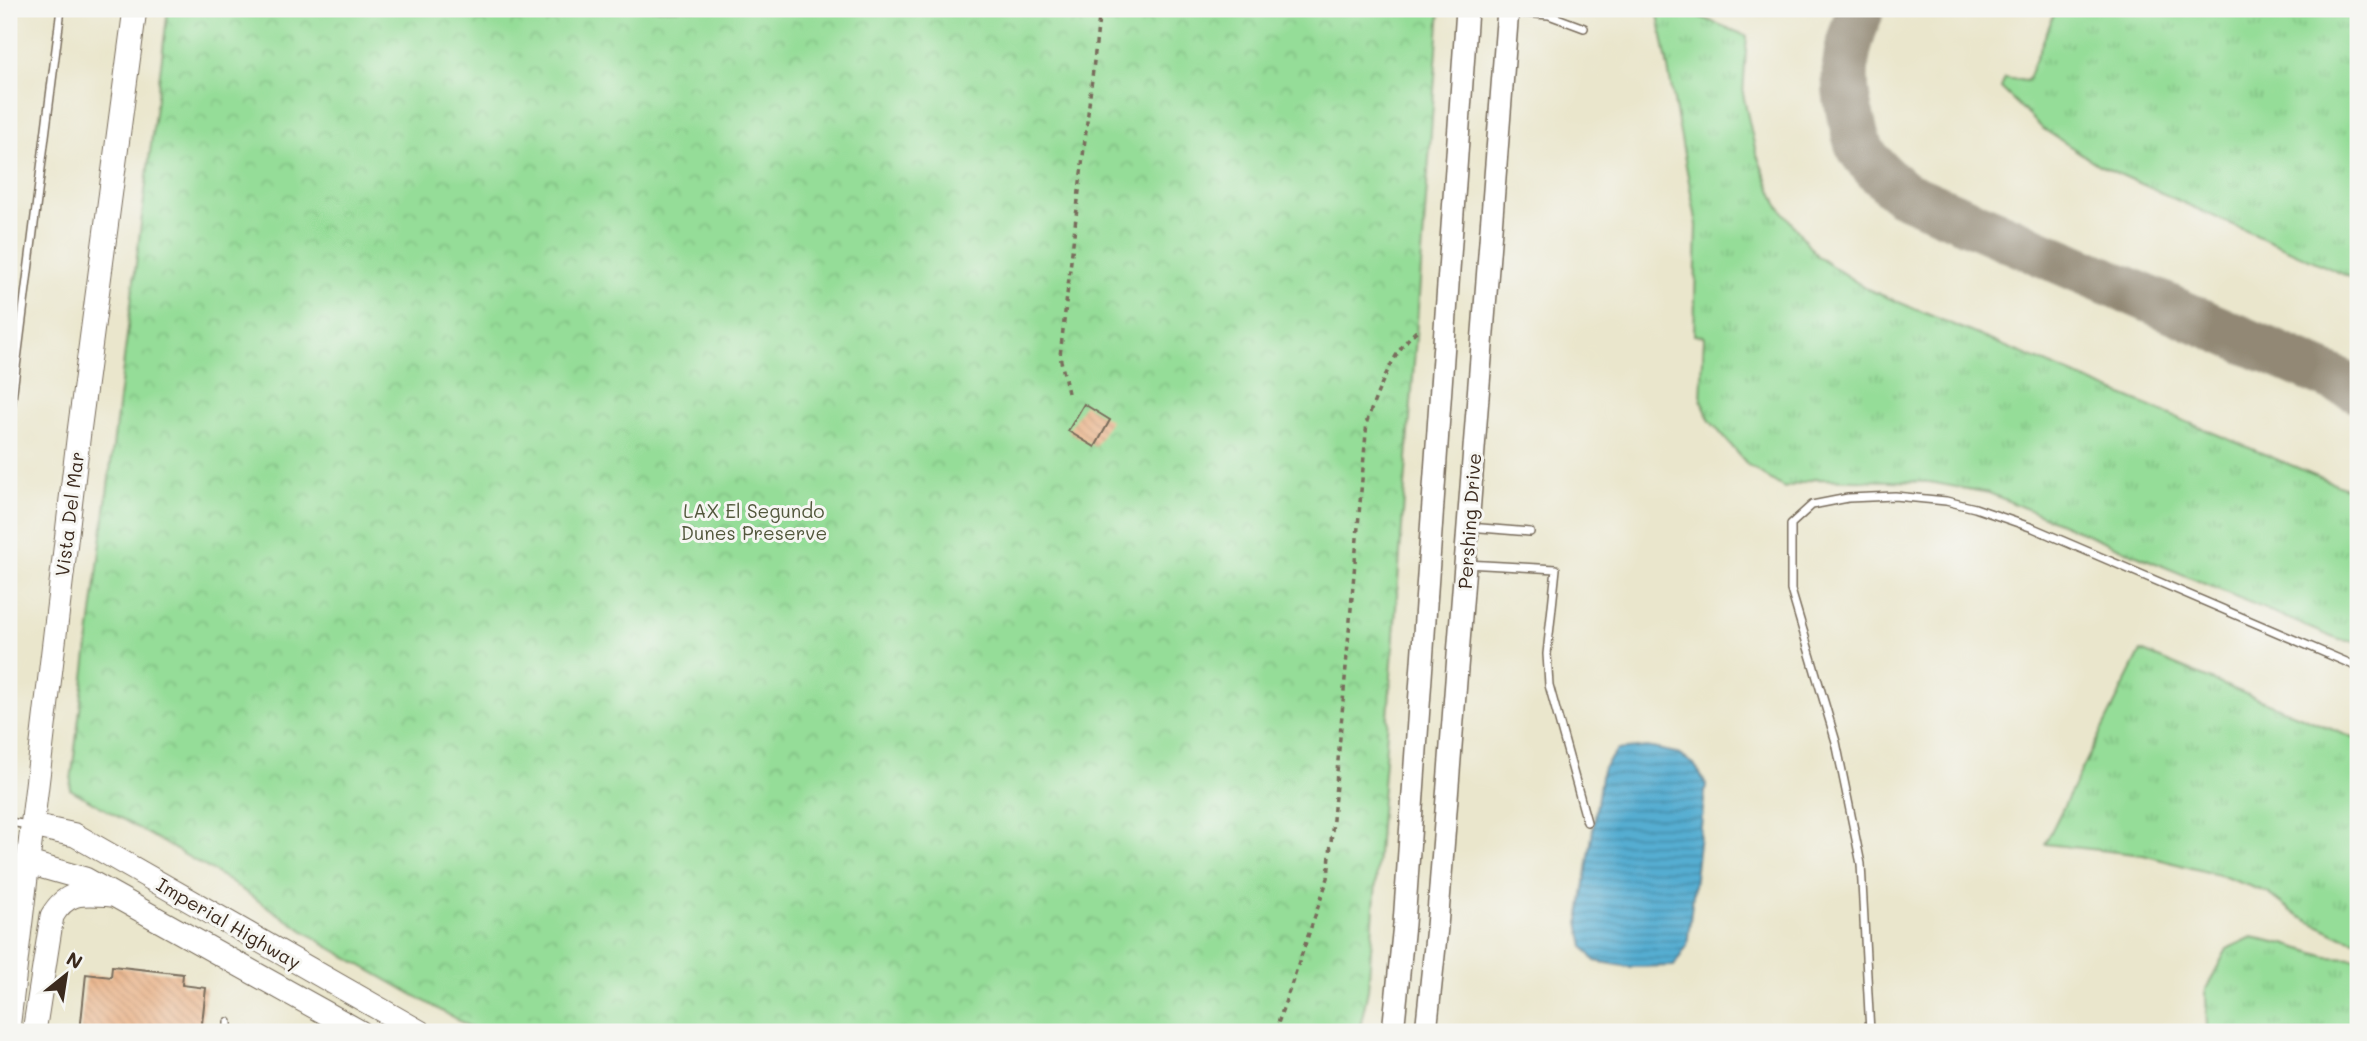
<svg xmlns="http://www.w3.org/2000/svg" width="2367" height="1041" font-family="Mali,sans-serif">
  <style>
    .grass { fill: url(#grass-tufts); stroke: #68845b; stroke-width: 2 }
    .park { fill: url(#park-crowns); stroke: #68845b; stroke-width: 2 }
    .water { fill: url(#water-rules); stroke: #486c78; stroke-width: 2 }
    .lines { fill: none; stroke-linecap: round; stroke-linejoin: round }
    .taxiway { stroke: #928875; stroke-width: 47 }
    .building { fill: url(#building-back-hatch) }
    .lane-casing { stroke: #786c5b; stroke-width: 10 }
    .secondary-casing { stroke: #786c5b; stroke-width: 24 }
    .primary-casing { stroke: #786c5b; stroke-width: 25 }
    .path { stroke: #786c5b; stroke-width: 3.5; stroke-dasharray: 5 5; stroke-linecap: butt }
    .lane { stroke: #fff; stroke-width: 7 }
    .secondary { stroke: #fff; stroke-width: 21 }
    .primary { stroke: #fff; stroke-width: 23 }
    .labels { text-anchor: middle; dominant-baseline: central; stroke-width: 6; stroke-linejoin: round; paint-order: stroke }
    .park-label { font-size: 19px; fill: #52573c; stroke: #f6f6f2 }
    .street-label { font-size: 19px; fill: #3b2a1e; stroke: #f6f6f2 }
  </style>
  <defs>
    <pattern id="grass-tufts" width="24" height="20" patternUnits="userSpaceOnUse" patternTransform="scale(1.75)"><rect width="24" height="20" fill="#95dd98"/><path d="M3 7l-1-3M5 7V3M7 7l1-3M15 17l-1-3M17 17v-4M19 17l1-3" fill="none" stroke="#81be83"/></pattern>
    <pattern id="park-crowns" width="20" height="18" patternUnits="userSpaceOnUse" patternTransform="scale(1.75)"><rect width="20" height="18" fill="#95dd98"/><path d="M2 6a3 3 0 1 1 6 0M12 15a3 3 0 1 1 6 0" fill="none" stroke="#81be83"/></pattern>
    <pattern id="water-rules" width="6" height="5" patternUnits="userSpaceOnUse" patternTransform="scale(1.75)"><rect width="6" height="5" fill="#54add1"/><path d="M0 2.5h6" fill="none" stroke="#478da9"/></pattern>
    <pattern id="building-back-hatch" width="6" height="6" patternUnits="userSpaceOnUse" patternTransform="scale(1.75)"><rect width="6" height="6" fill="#eab891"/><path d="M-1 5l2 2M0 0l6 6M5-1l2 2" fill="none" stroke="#ca9e7d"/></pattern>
  </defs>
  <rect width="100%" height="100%" fill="#f6f6f2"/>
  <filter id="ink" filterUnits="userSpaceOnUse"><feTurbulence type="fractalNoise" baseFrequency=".0143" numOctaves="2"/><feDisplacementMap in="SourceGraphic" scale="14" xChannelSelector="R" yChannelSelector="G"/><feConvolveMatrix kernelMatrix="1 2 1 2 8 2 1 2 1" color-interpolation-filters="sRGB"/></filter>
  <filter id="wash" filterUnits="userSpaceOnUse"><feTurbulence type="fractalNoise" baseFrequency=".00686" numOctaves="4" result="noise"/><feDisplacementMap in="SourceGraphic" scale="28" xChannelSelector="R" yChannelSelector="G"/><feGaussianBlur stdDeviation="1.57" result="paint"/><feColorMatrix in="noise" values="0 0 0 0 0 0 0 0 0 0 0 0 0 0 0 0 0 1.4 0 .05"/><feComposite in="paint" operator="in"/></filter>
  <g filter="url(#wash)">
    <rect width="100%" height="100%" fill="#eae6cc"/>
    <!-- grass -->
    <path class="grass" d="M1657,9h24l66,27 -4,58 13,59 21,51 41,53 49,32 491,204v149l-19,-2 -350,-147 -60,-11 -115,-3 -30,9 -36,-23 -38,-44 -9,-22 3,-63 -10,-1 3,-110z
      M2056,9h302v272l-259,-116 -57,-37 -41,-40 4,-10 22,3z
      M2141,651l217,89v201l-20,-6 -40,-19 -30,-23 -46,-17 -79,-21 -98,-11z
      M2252,937l33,7 42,13 31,1v74h-151l-1,-43 21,-40z"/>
    <!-- park -->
    <path class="park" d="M168,9h1272l-72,981 -9,42h-880l-152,-86 -109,-72 -148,-85z"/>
    <!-- water -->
    <path class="water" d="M1647,747l29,6 18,11 12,20 -19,162 -13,20 -44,1 -35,-6 -11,-14 -5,-25 23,-152 15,-20z"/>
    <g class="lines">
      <!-- taxiway -->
      <path class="taxiway" d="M1861,10c-17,38 -21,72 -9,112 2,7 3,15 6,22 9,19 28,35 44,49l456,196"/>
    </g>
    <g id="blocks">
      <!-- building -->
      <path class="building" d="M1084,404l26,16 -15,27 -27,-16z
        M112,966l71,8 -1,11 24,3 -5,44h-121l6,-58 25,3z"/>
    </g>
  </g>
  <g filter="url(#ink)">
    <use href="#blocks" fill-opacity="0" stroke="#786c5b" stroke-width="2"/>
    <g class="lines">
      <!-- lane casing -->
      <g class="lane-casing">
        <path id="lane" d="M1468,9l81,6 35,13
          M9,423l52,-414
          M1469,527l61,5
          M1466,564l90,5 -9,85 2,31 38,137
          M9,822l20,3
          M9,862l16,1
          M228,1032v-10
          M1870,1032l-9,-168 -25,-122 -45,-152v-66l21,-19 36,-7 47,-2 51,5 29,7 58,20 325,139"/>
      </g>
      <!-- secondary casing -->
      <g class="secondary-casing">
        <path id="secondary" d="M1393,1032l11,-108 63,-915
          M1426,1032l11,-105 71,-918"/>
      </g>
      <!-- primary casing -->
      <g class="primary-casing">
        <path id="primary" d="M33,826l42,9 345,197
          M29,863l56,16 275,153
          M9,1021l70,-589 56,-423
          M34,1032l18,-116c15,-26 32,-23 59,-21"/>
      </g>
      <!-- path -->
      <path class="path" d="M1068,393l-8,-37 40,-347
        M1275,1032l53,-154 39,-457c10,-28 27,-73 51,-91"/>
      <!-- lane -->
      <use href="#lane" class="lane"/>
      <!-- secondary -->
      <use href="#secondary" class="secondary"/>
      <!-- primary -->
      <use href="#primary" class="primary"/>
    </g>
  </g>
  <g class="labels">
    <!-- park labels -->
    <g class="park-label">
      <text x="754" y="510">LAX El Segundo<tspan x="754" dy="22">Dunes Preserve</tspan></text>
    </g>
    <!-- street labels -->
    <g class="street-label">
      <text transform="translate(69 514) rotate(-83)">Vista Del Mar</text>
      <text transform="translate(1469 521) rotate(-86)">Pershing Drive</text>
      <text transform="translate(229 923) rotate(30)">Imperial Highway</text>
    </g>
  </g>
  <!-- margin -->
  <rect width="2367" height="1041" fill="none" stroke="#f6f6f2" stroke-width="35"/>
  <!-- north arrow -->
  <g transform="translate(66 975) rotate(30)" stroke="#f6f6f2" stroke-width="5" paint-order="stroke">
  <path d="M0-5L12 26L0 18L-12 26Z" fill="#3b2a1e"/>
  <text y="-10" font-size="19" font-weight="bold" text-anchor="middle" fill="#3b2a1e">N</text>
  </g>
</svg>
